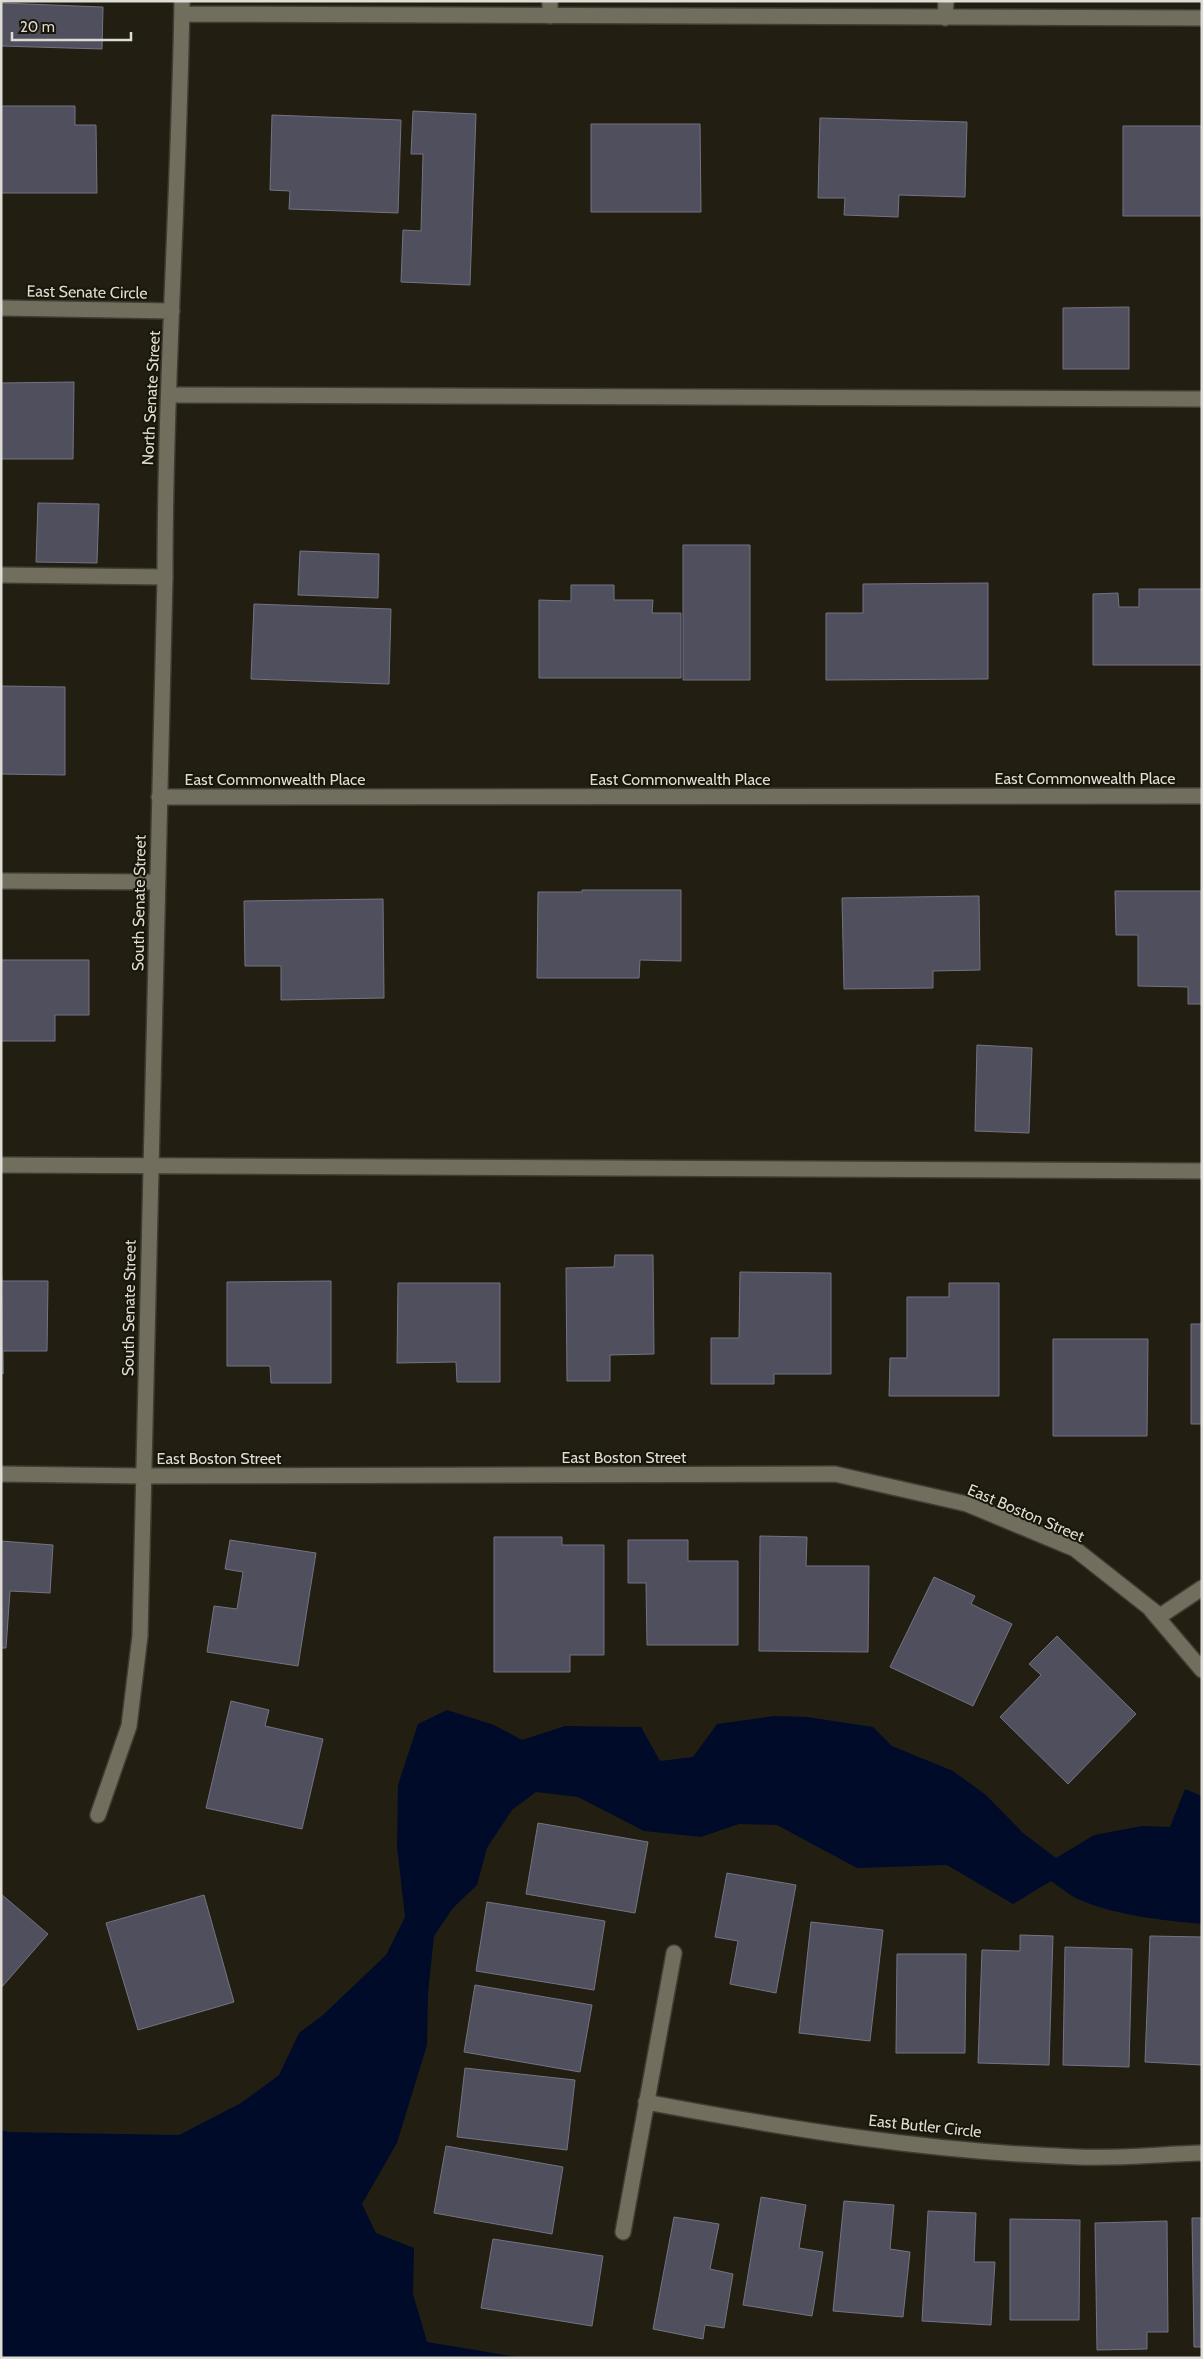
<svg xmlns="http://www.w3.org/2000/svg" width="1203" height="2359" font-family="Cabin,sans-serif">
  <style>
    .water { fill: #000b29 }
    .building { fill: #4f4f5e; stroke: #737383 }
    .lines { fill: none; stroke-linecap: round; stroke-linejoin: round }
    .service-casing { stroke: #3e3c34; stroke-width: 18 }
    .minor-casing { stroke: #3e3c34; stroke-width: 18 }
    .service { stroke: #716e5e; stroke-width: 15 }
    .minor { stroke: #716e5e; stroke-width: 15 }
    .labels { text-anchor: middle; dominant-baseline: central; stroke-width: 4; stroke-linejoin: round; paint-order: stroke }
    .street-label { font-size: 16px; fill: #dedcd4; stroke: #181609 }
  </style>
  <rect width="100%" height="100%" fill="#221f12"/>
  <!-- water -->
  <path class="water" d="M447,1710l47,15 28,15 43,-14 76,1 19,34 33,-4 24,-33 57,-8 33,1 66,10 19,19 61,25 33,24 37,38 33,25 38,-23 48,-9 28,1 15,-38 17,7v128c-40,-4 -85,-8 -122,-24 -10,-4 -20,-13 -29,-19l-38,23 -66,-39 -90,3 -80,-43 -38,-1 -38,13 -57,-6 -66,-34 -42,-5 -24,18 -25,38 -10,37 -24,23 -19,28 -6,57 -1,52 -30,98 -35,61 14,29 38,15 -1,46 14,48 96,16h-522v-228l7,2 171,3 62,-32 38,-28 20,-42 24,-18 63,-60 19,-38 -8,-71 1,-61 20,-61z"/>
  <!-- building -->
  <path class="building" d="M1,3l102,4 -1,42 -101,-3z
    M1,106h74v19h21l1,68h-96z
    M413,111l63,3 -6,171 -69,-3 2,-52 18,1 2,-77h-12z
    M272,115l129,5 -3,93 -109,-4 1,-18 -20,-1z
    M820,118l147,4 -2,75 -66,-2 -1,22 -54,-2 1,-17h-27z
    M591,124h109l1,88h-110z
    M1123,126h79v90h-79z
    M1129,307v62h-66v-61z
    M74,382l-1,77h-72v-76z
    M38,503l61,1 -2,59 -61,-1z
    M683,545h67v135h-67z
    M300,551l79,3 -1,44 -80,-3z
    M988,583v96l-162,1v-67h37v-29z
    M571,585h43v15h39l-1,13h29v65h-142v-78l32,1z
    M1139,589h63v76h-109v-71l25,-1 1,14h20z
    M254,604l137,5 -2,75 -138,-5z
    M1,686l64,1v88l-64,-1z
    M582,890h99v71l-41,-1 -1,18h-102l1,-86h44z
    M1115,891h87v113h-14v-17l-50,-1v-51h-22z
    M979,896l1,74 -47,1v17l-89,1 -2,-91z
    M383,899l1,99 -103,2v-34h-36l-1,-65z
    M1,960h88v55h-34v26h-54z
    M977,1045l55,3 -3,85 -54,-2z
    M615,1255h38l1,99 -44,1v26h-43l-1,-113 48,-1z
    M1,1267l1,14h46l-1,70h-44v23z
    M740,1272l91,1v101h-57v10h-63v-46h28z
    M331,1281v102h-60l-1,-17h-43v-84z
    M398,1283h102v99h-43l-1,-20 -59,1z
    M949,1283h50v113h-110l1,-38h17v-61h42z
    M1191,1324h11v100h-11z
    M1053,1339h95l-1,97h-94z
    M760,1536l47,1 -1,29h63l-1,86 -109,-1z
    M494,1537h68v8h42v110h-34v17h-76z
    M230,1540l86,13 -18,113 -91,-14 7,-46 23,3 6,-37 -18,-3z
    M628,1540h60v21h50v84h-91l-1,-62h-18z
    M1,1541l52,4 -3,48 -40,-2 -4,57h-5z
    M934,1577l41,19 -4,8 41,20 -39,82 -83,-39z
    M1057,1636l79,78 -68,70 -68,-67 41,-42 -12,-11z
    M231,1701l38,9 -4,16 58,13 -21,90 -96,-21z
    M538,1823l110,19 -13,71 -109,-19z
    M727,1873l69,12 -20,108 -46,-9 8,-43 -23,-4z
    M1,1894l47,40 -47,54z
    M204,1895l30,107 -96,28 -32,-107z
    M487,1902l118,19 -11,69 -118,-19z
    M811,1922l72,8 -13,111 -71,-8z
    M1020,1935l33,1 -4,129 -71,-2 4,-113 38,1z
    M1150,1936l52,1v128l-57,-3z
    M1065,1947l67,2 -3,118 -66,-2z
    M897,1954h69l-1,99h-69z
    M475,1985l117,20 -12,67 -116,-20z
    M465,2068l110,12 -8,70 -110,-13z
    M446,2146l117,21 -11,67 -118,-21z
    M761,2197l45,8 -7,43 24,4 -11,64 -69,-11z
    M844,2201l50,4 -4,44 20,3 -7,65 -70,-6z
    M928,2211l48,2 -2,49h21l-4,63 -69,-4z
    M674,2217l45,7 -9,45 23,5 -9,54 -19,-3 -2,14 -50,-10z
    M1192,2218h10v129h-8z
    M1010,2219l70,1 -1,100h-69z
    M1167,2221l1,111h-21v17l-50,1 -2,-127z
    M493,2239l110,17 -11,70 -111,-18z"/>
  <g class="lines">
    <!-- service casing -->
    <g class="service-casing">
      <path id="service" d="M550,16v-15
        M170,395l1032,4
        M1,575l164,2
        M1,1165l1201,6"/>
    </g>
    <!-- minor casing -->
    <g class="minor-casing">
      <path id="minor" d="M182,14l1020,4
        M945,18l1,-17
        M1,308l171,3
        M159,797l1043,-1
        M1,881l156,1
        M1,1474l141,2 693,-2 132,30 108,45 85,67 42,-28
        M1151,1610l51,60
        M98,1815l31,-89 11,-90 25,-1059c0,-192 14,-384 17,-576
        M646,2102c142,27 286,50 431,55 41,2 84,-3 125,-4
        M623,2232l51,-279"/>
    </g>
    <!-- service -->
    <use href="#service" class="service"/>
    <!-- minor -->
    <use href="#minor" class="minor"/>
  </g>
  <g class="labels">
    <!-- street labels -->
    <g class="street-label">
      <text transform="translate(87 292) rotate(1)">East Senate Circle</text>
      <text transform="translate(151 398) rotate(-87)">North Senate Street</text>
      <text x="1085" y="778">East Commonwealth Place</text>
      <text x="275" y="779">East Commonwealth Place</text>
      <text x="680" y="779">East Commonwealth Place</text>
      <text transform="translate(139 903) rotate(-89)">South Senate Street</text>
      <text transform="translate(129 1308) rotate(-89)">South Senate Street</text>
      <text x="624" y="1457">East Boston Street</text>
      <text x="219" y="1458">East Boston Street</text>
      <text transform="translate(1026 1513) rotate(23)">East Boston Street</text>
      <text transform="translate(925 2126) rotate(6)">East Butler Circle</text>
    </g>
  </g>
  <!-- border -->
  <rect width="1203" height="2359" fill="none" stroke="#dedcd4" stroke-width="5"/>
  <!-- scale -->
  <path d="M12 32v8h119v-8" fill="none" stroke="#dedcd4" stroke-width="2.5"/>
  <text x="20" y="32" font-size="15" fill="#dedcd4" stroke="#181609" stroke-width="4" paint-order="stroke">20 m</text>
</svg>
